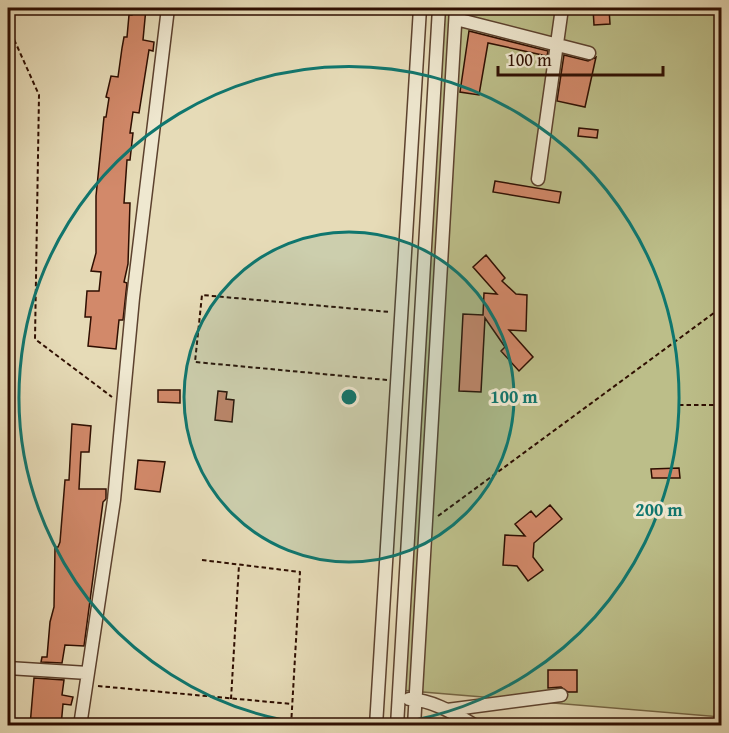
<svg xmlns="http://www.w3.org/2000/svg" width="729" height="733" font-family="'Gentium Book Plus',serif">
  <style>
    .green { fill: #bcbe89; stroke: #756645; stroke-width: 1.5 }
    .building { fill: #d2896a; stroke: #2e0e01; stroke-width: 1.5 }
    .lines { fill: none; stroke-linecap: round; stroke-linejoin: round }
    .minor-casing { stroke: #5c412e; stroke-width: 15 }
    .path { stroke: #2e0e01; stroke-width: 2; stroke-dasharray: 4.5 3; stroke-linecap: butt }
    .minor { stroke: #efe8d0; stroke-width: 12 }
    .ring { fill: none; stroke: #0f766e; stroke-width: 3 }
    .centre { fill: #0f766e; stroke: #efe8d0; stroke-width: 3 }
    .ring-label { font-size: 18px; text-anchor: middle; font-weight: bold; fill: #0f766e; stroke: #efe8d0; stroke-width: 6; stroke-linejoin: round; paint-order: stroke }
  </style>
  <rect width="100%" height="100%" fill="#e6dbb7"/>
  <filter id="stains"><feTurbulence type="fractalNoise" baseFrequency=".00333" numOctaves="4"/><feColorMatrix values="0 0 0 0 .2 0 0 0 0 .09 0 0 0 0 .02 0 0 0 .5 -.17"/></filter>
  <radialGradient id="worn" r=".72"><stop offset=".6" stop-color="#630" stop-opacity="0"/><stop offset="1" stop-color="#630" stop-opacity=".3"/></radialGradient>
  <!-- green -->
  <path class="green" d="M438,8h283v709l-322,-27z"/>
  <!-- building -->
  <path class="building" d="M133,8h13l-3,32 11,2 -1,9 -4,-1 -10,63 -6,-1 -3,21h3l-3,27h-3l-3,43h6l-2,61 -4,18 3,1 -4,37h-4l-3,29 -28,-3 3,-29h-6l2,-26h12l2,-19 -10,-1 5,-18v-57l8,-79h2l3,-19 -3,-1 2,-8 3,-13 7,1 4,-29 2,-11h3l2,-22h3z
    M593,8h16l1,16 -16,1z
    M469,31l79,20 -1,5 -59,-13 -9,52 -19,-3z
    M564,55l24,6 8,-4 -11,50 -28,-6z
    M579,128l19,2 -1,8 -19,-2z
    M495,181l66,11 -2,11 -66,-11z
    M486,255l19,23 -3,3 14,13 11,1 -1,36 -17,-1 24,27 -14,14 -18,-20 4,-4 -20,-29 -4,74 -22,-1 4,-77 20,1 1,-22 13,1 -24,-27z
    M158,390h22v13l-22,-1z
    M218,391l9,1 -1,7 8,1 -2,22 -17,-2z
    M72,424l19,2 -2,26h-8l-2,37h27v10l-3,3 -19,144 -19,-1 -3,18 -21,-1 1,-5h5l3,-35 4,-15 1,-60h3l2,-5 5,-62h4z
    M138,460l27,2 -5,30 -25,-3z
    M679,468l1,10h-28l-1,-9z
    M550,505l12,14 -28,24 -1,14 10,13 -15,11 -11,-15 -14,-1 2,-30 20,1 -10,-12 16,-13 5,6z
    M548,670h29v22h-9l-7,-5 -13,1z
    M34,678l30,2 -2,15 11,2 -2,8 -8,-1 -2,22h-31z"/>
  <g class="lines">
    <!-- minor casing -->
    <g class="minor-casing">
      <path id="minor" d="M456,19l133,34
        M538,179l24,-171
        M8,668l80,5
        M409,699c24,1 46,15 67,27
        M447,710l114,-15
        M80,726l34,-226 19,-202 35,-290
        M376,726l44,-718
        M397,726l42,-718
        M414,726l42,-718"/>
    </g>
    <!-- path -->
    <path class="path" d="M8,26l31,69 -4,244 77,58
      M387,380l-192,-18 7,-67 188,17
      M679,405h43
      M438,516l284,-209
      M202,560l98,12 -9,154
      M98,686l194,18
      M231,699l8,-134"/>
    <!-- minor -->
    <use href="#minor" class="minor"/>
  </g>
  <!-- distance rings -->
  <circle cx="349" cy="397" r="165" fill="#0f766e" fill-opacity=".12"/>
  <g class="ring">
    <circle cx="349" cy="397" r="165"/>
    <path d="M317 725A330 330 0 1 1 381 725"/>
  </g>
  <circle cx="349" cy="397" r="9" class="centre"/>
  <g class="ring-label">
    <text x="514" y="403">100 m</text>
    <text x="659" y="516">200 m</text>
  </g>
  <!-- margin -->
  <rect width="729" height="733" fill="none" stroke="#e6dbb7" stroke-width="30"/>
  <rect x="9" y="9" width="711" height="715" fill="none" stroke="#2e0e01" stroke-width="3"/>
  <rect x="15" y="15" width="699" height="703" fill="none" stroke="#2e0e01" stroke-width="1.5"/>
  <!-- scale -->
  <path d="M498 66v9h165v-9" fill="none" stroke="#2e0e01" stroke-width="3"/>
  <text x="507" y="66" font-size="18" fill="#2e0e01" stroke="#efe8d0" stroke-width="4.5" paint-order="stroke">100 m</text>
  <rect width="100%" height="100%" filter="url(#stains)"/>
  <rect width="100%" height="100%" fill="url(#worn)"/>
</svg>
